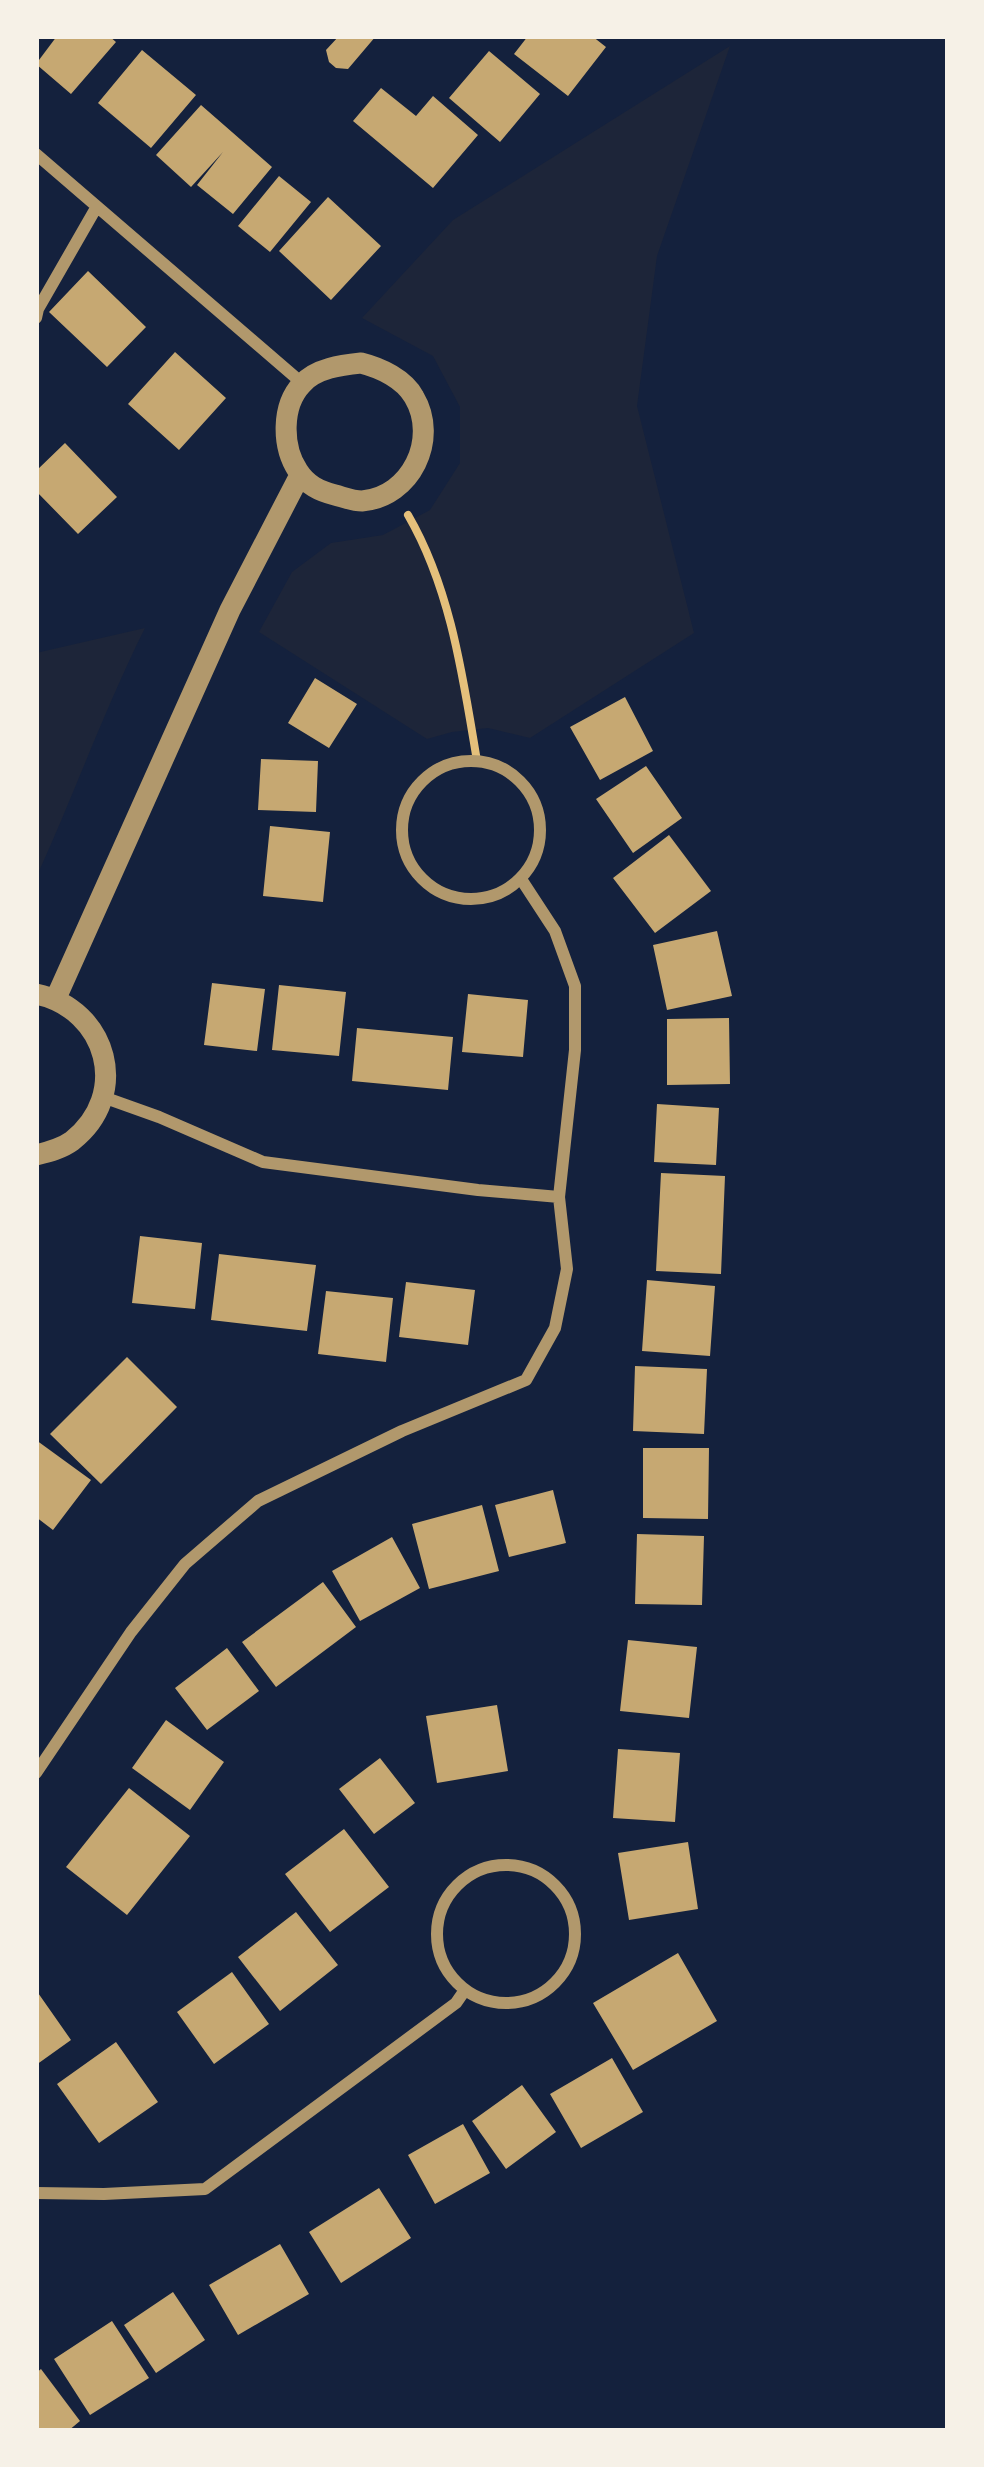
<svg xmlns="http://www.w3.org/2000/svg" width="984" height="2467" font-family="'Alegreya Sans',sans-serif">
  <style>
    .green { fill: #1d2539 }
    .building { fill: #c6a872 }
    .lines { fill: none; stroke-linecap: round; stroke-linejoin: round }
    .path { stroke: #e5c07b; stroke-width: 8 }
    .minor { stroke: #b1986c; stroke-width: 12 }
    .tertiary { stroke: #b1986c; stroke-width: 21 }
  </style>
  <rect width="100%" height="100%" fill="#14213d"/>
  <!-- green -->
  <path class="green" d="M730,46l-73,210 -20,150 57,227 -164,105 -42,-10 -36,4 -25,7 -168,-107 33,-60 39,-29 52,-8 47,-25 30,-47v-56l-27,-51 -71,-38 91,-98z
    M145,628c-41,82 -71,167 -109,250v-225z"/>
  <!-- building -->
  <path class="building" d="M57,36h52l7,6 -45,52 -35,-30z
    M339,36h37l-28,33 -12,-1 -7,-6 -3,-12z
    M528,36h64l14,11 -38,49 -54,-42z
    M142,50l54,45 -45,53 -53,-45z
    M489,51l51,43 -40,48 -51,-44z
    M381,88l35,28 17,-20 45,39 -45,53 -80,-67z
    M201,105l71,62 -39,47 -36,-29 26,-33 -32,35 -35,-32z
    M279,176l32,26 -41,50 -32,-26z
    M328,197l53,49 -50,54 -52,-49z
    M88,271l58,56 -39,40 -58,-55z
    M175,352l51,46 -47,52 -51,-46z
    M65,443l52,54 -39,37 -42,-43v-20z
    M315,678l42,26 -28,44 -41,-25z
    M625,697l28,54 -53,29 -30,-53z
    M261,759l57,2 -2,51 -58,-2z
    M646,766l36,52 -49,35 -37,-54z
    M270,826l60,6 -7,70 -60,-6z
    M669,835l42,56 -56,42 -42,-55z
    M717,931l15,65 -65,14 -14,-65z
    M212,983l53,6 -8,62 -53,-6z
    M279,985l67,7 -7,64 -67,-6z
    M468,994l60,6 -5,57 -61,-5z
    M729,1018l1,66 -63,1v-66z
    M357,1028l96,9 -5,53 -96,-9z
    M657,1104l62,4 -3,57 -62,-3z
    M661,1173l64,3 -4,98 -65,-3z
    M140,1236l62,7 -7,66 -63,-6z
    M219,1254l97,11 -9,66 -96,-11z
    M647,1280l68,6 -5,70 -68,-5z
    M406,1282l69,8 -7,55 -69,-8z
    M326,1291l67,7 -7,64 -68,-8z
    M127,1357l50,50 -76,77 -51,-50z
    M635,1366l72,3 -3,65 -71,-3z
    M36,1440l55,40 -38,50 -17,-13z
    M643,1448h66l-1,71 -65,-1z
    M553,1490l13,53 -57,14 -14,-52z
    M482,1505l17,66 -70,18 -17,-65z
    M637,1534l67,2 -2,69 -67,-1z
    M392,1537l28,51 -60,33 -28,-50z
    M323,1582l33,45 -80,60 -34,-45z
    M628,1640l69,7 -8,71 -69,-7z
    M227,1648l32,43 -52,39 -32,-42z
    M497,1705l11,66 -71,12 -11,-67z
    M166,1720l58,42 -34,48 -58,-42z
    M618,1749l62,4 -5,69 -62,-4z
    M380,1758l35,45 -41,31 -35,-45z
    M129,1788l61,48 -63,79 -61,-48z
    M344,1829l45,58 -59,45 -45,-58z
    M688,1842l10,67 -69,11 -11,-67z
    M296,1912l42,53 -58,46 -42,-54z
    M678,1953l39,68 -84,49 -40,-67z
    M232,1972l37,52 -55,40 -37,-52z
    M36,1990l35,50 -35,25z
    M116,2042l42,60 -59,41 -42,-59z
    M612,2058l31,54 -62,36 -31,-54z
    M522,2085l34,47 -50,37 -34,-48z
    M463,2124l27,49 -55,31 -27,-49z
    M379,2188l32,50 -70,45 -32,-51z
    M280,2244l29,50 -71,41 -29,-50z
    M173,2292l32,48 -49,33 -32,-48z
    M112,2321l37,57 -59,37 -36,-56z
    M41,2369l39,52 -12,10h-32v-58z"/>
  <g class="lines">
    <!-- path -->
    <path class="path" d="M408,515c43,74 55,163 69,246"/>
    <!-- minor -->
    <path class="minor" d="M36,154l266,229
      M36,318l2,-9 58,-101
      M402 830a69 69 0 1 1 138 0a69 69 0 1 1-138 0Z
      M103,1097l56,20 104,45 215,28 81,7
      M36,1773l95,-141 54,-68 73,-63 144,-70 124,-51 29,-52 12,-59 -8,-72 16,-147v-64l-20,-55 -34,-52
      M437 1934a69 69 0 1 1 138 0a69 69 0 1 1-138 0Z
      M36,2193l68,1 101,-5 251,-186 9,-13"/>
    <!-- tertiary -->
    <path class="tertiary" d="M361,363c20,5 43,16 53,34 25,42 -3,100 -52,104 -9,0 -19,-4 -27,-6 -16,-4 -28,-10 -37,-24 -16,-24 -17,-65 4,-87 14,-16 40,-19 59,-21z
      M36,994c72,15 95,101 36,147 -11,8 -24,11 -36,14
      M56,998l174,-388 70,-135"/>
  </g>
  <!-- border -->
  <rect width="984" height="2467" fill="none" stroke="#f6f1e7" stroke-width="78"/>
</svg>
